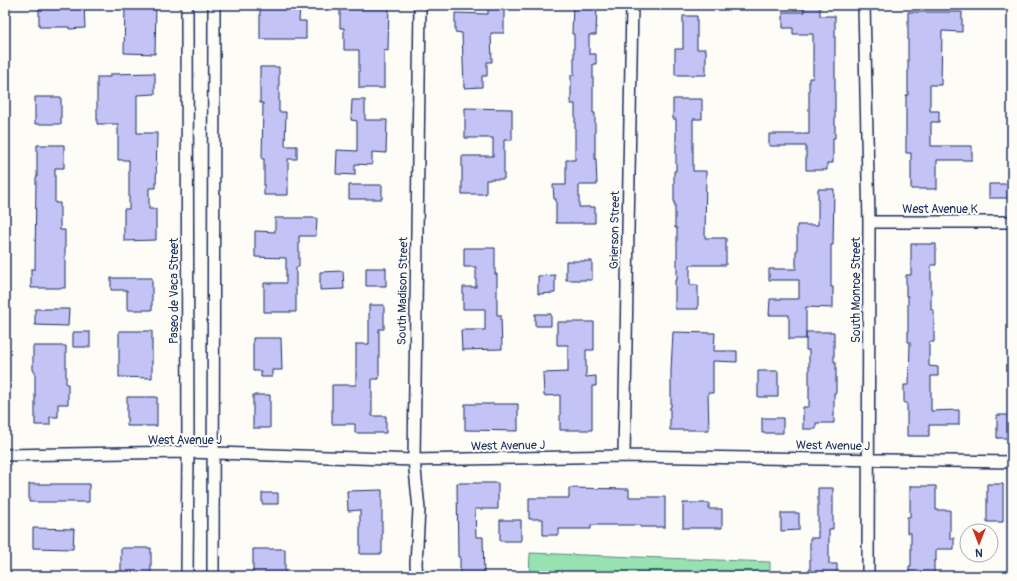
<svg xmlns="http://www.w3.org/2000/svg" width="1017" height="581" font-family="Pangolin,sans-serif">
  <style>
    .green { fill: #98e1b0; stroke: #5a8887 }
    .building { fill: #c3c3f5; stroke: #1b2f5e }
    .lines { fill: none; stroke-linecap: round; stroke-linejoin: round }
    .street-casing { stroke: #1b2f5e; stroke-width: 14 }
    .street { stroke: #fdfcf7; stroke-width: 11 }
    .labels { text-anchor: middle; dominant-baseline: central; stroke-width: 4; stroke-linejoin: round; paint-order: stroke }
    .street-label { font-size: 12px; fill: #1b2f5e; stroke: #fdfcf7 }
  </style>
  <rect width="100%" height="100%" fill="#fdfcf7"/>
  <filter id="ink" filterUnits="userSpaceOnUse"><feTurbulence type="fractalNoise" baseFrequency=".025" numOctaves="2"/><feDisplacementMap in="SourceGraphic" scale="8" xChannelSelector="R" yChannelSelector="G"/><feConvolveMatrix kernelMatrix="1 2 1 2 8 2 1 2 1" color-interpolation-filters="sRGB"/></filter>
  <g filter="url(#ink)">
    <!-- green -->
    <path class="green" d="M530,553l240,9v14h-241z"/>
    <!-- building -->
    <path class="building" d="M39,5h45l1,23 -16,1v-2h-30z
      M125,5h31l-1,49 -31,-1z
      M260,5h40l-1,16h7v18h-46z
      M340,5h49l-1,46 -4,-1v38h-25v-38h-15v-22h-4z
      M488,5h16v28h-13l1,29h-5v14h-5v11l-18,1 -2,-55 -7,-1v-19l33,1z
      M573,5h24l-1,30h-7v19h7v10h-3v49h2v46h1l1,26h-18v22h16v16h-39v-24h-2l-1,-14h13v-25h9v-56h-4v-29h3v-41h-2z
      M804,5h16v11h15v122h-2v25h-6v7h-21v-24h-37v-12h40v-56h4v-44h-20v-6h-10v-16h21z
      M908,12h54v20l-20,-1 -1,54h-11v26h9v11h-8v24h41v14h-35v29h-26v-36h-5v-58h2z
      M683,16h14v33h9v26h-31v-26h8z
      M260,67h19v45h7l-1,34h12v13h-9v36h-24v-36h-2l1,-56h-3z
      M155,73v21l-18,1v38h20l-1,55h-7v21h7v31l-32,1v-32h5v-49h-11v-36h-21v-47h13v-3z
      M35,97h26v27h-26z
      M673,99h29v20h-9v52h13l-1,67h21v27h-36v20h8v24h-23v-29h2v-52h-2v-24h-1v-33h2v-52h-3z
      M352,100h13v20h22l-1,33 -14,-1v13l-17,-1v11l-19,-1 1,-24 20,1v-30l-6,-1z
      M465,108l47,1v31h-8v39h-14v1h-4v14h-24v-38h31v-18h-28z
      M37,145h27v23h-9v35h5v27h5v58h-34v-19h4l1,-92h1z
      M989,184h19v14h-19z
      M349,185h33v14h-33z
      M818,189h16l-1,56h-2v42h2v21l-27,-1v32h-17v-24h-20l1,-16h29v-19h-30v-11h27v-18h1v-26h21z
      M275,218h42l-1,18h-17v31h-3v45h-32v-29h22v-25l-31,-1v-26l20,1z
      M911,244h25v21h-5v45h3v32h-5v24l9,1v9h-7v35l28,-1v15h-30v11h-22v-33h-3v-18h5l1,-43h-2v-46h-2v-21h5z
      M464,248h31v26h2v41h4l1,34 -40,1 -1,-20h24v-21h-22v-22h13v-20h-12z
      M566,261h26v19h-26z
      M366,268h20v18h-20z
      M343,271l1,18 -24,1v-18z
      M555,275v18l-17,1v-18z
      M111,278h41v32h-25v-20h-16z
      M369,305h15v24h-5v50h-7v37h14v17h-31v-9h-23v-39h24v-41h13z
      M35,309h34l-1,17 -33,-1z
      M535,314h16v12h-16z
      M557,322h37v28h-8v27l10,-1v10h-4v44h-32v-35l-16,1 -1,-23 25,-1v-27h-11z
      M119,331h33v47l-33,-1z
      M73,332h17v15h-17z
      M673,332l42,1 -1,18h23v11l-24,-1v32h-5l1,37h-39v-23h1v-37z
      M806,332h28v30h2v31h-2v30h-18v6h-13v-22h6v-57h-3z
      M253,338h28l1,32h-10v7h-11v-6h-8z
      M33,346h33v38h2v20h-10v13h-8v8h-15v-54h-2z
      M758,371h20v26h-20z
      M253,395h17v33h-17z
      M127,397h30v29h-30z
      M465,404h53v27l-53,-1z
      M997,415h13v23h-13z
      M762,418h21v15h-21z
      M457,483h41v26h-23l1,28h7l1,39h-24v-19h-2z
      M29,484h60v18h-60z
      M987,484h16v38h-16z
      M910,486h26v24h14v28h4v11h-18v12h-2v15h-25v-10h2v-33h-4v-16h3z
      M569,488l60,1v8h36v30h-25v-2h-49v4h-32v6h-16v-16h-14v-21h40z
      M818,488h15v41h-4v35h8v12h-19v-3h-8v-35h8z
      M382,490v64h-22v-44l-12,1 -1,-20z
      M262,493h16v11h-16z
      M683,503h26v6h13v19h-39z
      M781,513h18v17l-18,1z
      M500,520h21v21h-21z
      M33,528l41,1 -1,20 -40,-1z
      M121,548h30v28h-30z
      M253,549h32v25h-32z"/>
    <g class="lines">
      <!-- street casing -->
      <g class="street-casing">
        <path id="street" d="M187,5l1,447 -1,124
          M864,5l5,217 -1,354
          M869,222h143
          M5,455l183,-3 226,8 210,-4 388,6
          M624,456l8,-451
          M213,576l1,-571
          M417,576l-1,-12 3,-55 -5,-49 6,-455"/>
      </g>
      <!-- street -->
      <use href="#street" class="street"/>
    </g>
  </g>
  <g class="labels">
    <!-- street labels -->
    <g class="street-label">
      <text x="940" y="209">West Avenue K</text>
      <text transform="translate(615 230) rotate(-89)">Grierson Street</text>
      <text transform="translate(856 290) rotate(-90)">South Monroe Street</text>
      <text transform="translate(174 291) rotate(-90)">Paseo de Vaca Street</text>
      <text transform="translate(403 291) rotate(-89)">South Madison Street</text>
      <text x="185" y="440">West Avenue J</text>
      <text transform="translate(508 446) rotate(-1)">West Avenue J</text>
      <text transform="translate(833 446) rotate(1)">West Avenue J</text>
    </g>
  </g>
  <!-- margin -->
  <rect width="1017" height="581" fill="none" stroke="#fdfcf7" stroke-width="20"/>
  <rect x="10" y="10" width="997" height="561" fill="none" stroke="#1b2f5e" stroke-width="1.5" filter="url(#ink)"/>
  <!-- north arrow -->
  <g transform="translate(979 543) rotate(180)"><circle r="19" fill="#fdfcf7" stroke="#a3aaba"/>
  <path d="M0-3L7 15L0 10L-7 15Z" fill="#c8321e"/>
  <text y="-6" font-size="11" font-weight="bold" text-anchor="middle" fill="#1b2f5e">N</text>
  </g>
</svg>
